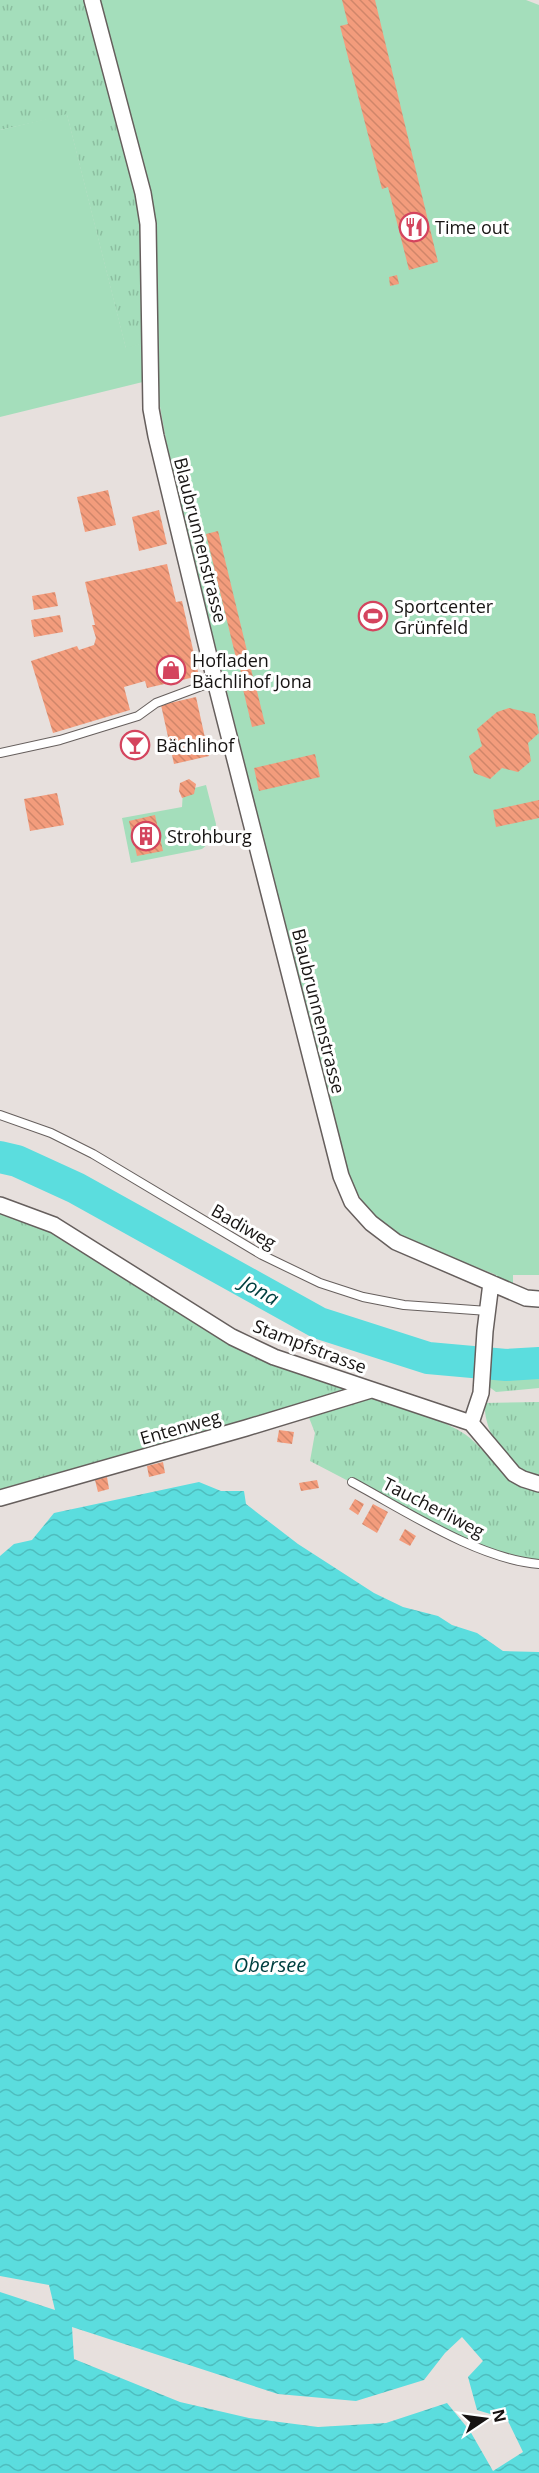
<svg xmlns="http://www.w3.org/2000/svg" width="539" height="2473" font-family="'Open Sans',sans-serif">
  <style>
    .grass { fill: url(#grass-tufts) }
    .green { fill: #a4debb }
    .water { fill: url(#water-waves); fill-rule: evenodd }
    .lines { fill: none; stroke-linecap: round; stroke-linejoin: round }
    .river { stroke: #5bddde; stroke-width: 32 }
    .building { fill: url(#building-back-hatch) }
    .service-casing { stroke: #665f5d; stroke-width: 10 }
    .minor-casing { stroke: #665f5d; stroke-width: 18 }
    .service { stroke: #fff; stroke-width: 8 }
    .minor { stroke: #fff; stroke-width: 15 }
    .labels { text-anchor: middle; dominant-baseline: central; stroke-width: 6; stroke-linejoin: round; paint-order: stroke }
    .poi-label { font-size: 18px; fill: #171413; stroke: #fff; text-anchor: start }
    .street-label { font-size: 18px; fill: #171413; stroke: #fff }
    .water-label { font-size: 20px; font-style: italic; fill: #004040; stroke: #fff }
  </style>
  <defs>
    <pattern id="grass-tufts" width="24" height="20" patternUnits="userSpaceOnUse" patternTransform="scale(1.5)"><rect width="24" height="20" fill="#a4debb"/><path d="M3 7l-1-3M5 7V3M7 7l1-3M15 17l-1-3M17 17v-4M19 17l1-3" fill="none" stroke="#8cbea0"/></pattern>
    <pattern id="water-waves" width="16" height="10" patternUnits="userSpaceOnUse" patternTransform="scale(1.5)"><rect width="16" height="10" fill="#5bddde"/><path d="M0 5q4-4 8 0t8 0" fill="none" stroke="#4ebdbe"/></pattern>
    <pattern id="building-back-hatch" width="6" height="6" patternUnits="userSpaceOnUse" patternTransform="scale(1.5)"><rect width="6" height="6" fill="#f39c7c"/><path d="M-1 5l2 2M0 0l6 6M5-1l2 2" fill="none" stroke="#d0866a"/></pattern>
  </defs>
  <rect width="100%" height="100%" fill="#e7e0dd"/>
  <!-- grass -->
  <path class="grass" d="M0,0h91l49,210 4,133 -18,6 -59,-234 -67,15z
    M0,1212l41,14 43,24 126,83 38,19 185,66c13,6 26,11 37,20 23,20 37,46 69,54v72l-72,-21 -157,-82 5,-28 -9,-23 -306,88z
    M539,1374v14l-43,4 -8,-6v-8z
    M539,1402v74c-22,-3 -47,-33 -52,-54 -2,-6 -2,-13 -3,-19z"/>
  <!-- green -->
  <path class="green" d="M98,0h428l13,5v1270h-26v13l-19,-14 -83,-32 -26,-16 -19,-20 -13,-19 -10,-31 -172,-688 -16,-89 -155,38v-287l67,-16 59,234 30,-9 -3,-119z
    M206,785l10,39 -1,14 -13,11 -71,14 -9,-45 60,-11 1,-16z"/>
  <!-- water -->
  <path class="water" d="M199,1482l22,9h23l2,13 52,40 76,49 29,14 35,9 14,9 25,8 26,18 36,1v821h-539v-181l55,18 -6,-25 -49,-9v-720l14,-12 18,-4 22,-27zM72,2327l206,67 78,7 68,-21 21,-27 17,-16 21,24 -15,16 9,33 30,9 16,33 -30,19 -23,-40 -23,-28 -61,20 -68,4 -69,-9 -69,-16 -106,-43z"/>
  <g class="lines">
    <!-- river -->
    <path class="river" d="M0,1157l17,4 59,27 243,135 109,35 78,7 33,-2"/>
  </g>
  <!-- building -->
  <path class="building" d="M342,0h33l63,262 -29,8 -21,-83 -6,2 -42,-163 8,-2z
    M397,275l2,9 -9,2 -1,-9z
    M108,490l8,35 -31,7 -8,-35z
    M159,510l8,34 -28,7 -7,-34z
    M218,531l30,124 -12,3 -30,-124z
    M167,564l9,38 6,-1 17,75 -52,12 -2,-7 -21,6 6,23 -77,23 -22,-72 46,-15 2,4 15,-5 2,-7 -4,-13h3l-10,-43z
    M55,592l3,14 -24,4 -2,-14z
    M60,615l3,17 -29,5 -3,-17z
    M248,657l5,20 -10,2 -6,-20z
    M255,683l10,41 -13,3 -10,-42z
    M196,697l13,59 -35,8 -13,-59z
    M509,708l26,6 4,19 -11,10 3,18 -13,11 -16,-4 -12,11 -16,-6 -5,-17 13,-10 -5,-17 20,-17z
    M315,754l5,23 -61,14 -5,-23z
    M189,779l7,5 -2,10 -12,4 -3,-7 1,-8z
    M57,793l7,32 -34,6 -6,-32z
    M539,800v18l-43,9 -3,-17z
    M155,815l8,36 -26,5 -8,-35z
    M279,1430l15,2 -2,12 -15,-2z
    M163,1462l2,11 -16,4 -2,-11z
    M107,1477l2,12 -11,3 -3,-12z
    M317,1480l2,8 -18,3 -2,-8z
    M355,1499l9,5 -6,11 -9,-6z
    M373,1504l15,8 -11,21 -15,-9z
    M405,1529l11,7 -6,10 -11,-6z"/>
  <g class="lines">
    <!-- service casing -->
    <g class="service-casing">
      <path id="service" d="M0,753l60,-13 78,-24 18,-13 59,-22
        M0,1115l51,18 42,21 169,101 58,28 43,14 41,8 84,6
        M352,1482c54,29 126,77 187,82"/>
    </g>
    <!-- minor casing -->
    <g class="minor-casing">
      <path id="minor" d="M92,0l51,193 5,31 3,185 5,27 59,245 126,495 11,26 19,21 25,19 130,56 13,1
        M0,1205l54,20 178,112 42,20 197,66 43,51 9,5 16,5
        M471,1423l10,-30 4,-62 6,-48
        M0,1498l246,-70 125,-38"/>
    </g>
    <!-- service -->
    <use href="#service" class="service"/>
    <!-- minor -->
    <use href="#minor" class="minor"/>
  </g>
  <!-- icons -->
  <defs>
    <g id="restaurant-ring" transform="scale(1.5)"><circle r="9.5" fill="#fff" stroke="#d4445e" stroke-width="1.5"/><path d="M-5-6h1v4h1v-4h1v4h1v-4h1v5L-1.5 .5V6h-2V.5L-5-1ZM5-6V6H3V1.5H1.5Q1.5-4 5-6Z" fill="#d4445e"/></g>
    <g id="stadium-ring" transform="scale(1.5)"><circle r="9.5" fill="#fff" stroke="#d4445e" stroke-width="1.5"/><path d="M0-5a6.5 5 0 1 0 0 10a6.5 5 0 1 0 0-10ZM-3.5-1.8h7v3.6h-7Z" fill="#d4445e"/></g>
    <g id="shop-ring" transform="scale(1.5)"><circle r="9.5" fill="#fff" stroke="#d4445e" stroke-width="1.5"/><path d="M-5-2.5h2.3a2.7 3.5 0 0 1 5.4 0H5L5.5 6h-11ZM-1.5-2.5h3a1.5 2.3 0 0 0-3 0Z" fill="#d4445e"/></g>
    <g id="bar-ring" transform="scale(1.5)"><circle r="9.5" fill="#fff" stroke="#d4445e" stroke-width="1.5"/><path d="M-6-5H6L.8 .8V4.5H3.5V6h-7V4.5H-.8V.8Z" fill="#d4445e"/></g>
    <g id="building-ring" transform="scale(1.5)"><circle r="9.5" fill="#fff" stroke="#d4445e" stroke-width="1.5"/><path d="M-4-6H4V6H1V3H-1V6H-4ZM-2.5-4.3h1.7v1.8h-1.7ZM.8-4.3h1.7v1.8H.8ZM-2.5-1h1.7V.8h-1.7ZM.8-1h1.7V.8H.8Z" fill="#d4445e"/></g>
  </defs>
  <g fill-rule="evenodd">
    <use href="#restaurant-ring" x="414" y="227"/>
    <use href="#stadium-ring" x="373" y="616"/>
    <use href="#shop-ring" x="171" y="670"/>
    <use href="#bar-ring" x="135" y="745"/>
    <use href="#building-ring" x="146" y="836"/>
  </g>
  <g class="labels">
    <!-- poi labels -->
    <g class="poi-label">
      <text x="435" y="227">Time out</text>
      <text x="394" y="606">Sportcenter<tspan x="394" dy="21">Grünfeld</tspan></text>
      <text x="192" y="660">Hofladen<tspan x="192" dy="21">Bächlihof Jona</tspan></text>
      <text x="156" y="745">Bächlihof</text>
      <text x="167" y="836">Strohburg</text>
    </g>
    <!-- street labels -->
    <g class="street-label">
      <text transform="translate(201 540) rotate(76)">Blaubrunnenstrasse</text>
      <text transform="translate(319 1011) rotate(76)">Blaubrunnenstrasse</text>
      <text transform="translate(244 1226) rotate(30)">Badiweg</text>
      <text transform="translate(310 1346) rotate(21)">Stampfstrasse</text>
      <text transform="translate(180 1427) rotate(-16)">Entenweg</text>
      <text transform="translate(434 1507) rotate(27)">Taucherliweg</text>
    </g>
    <!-- water labels -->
    <g class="water-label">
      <text transform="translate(260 1290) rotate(29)">Jona</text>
      <text x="270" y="1964">Obersee</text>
    </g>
  </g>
  <!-- north arrow -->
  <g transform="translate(485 2419) rotate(77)" stroke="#ffffff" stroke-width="4.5" paint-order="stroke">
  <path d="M0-4.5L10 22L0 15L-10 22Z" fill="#171413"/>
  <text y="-9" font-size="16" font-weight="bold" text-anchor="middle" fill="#171413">N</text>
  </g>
</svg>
